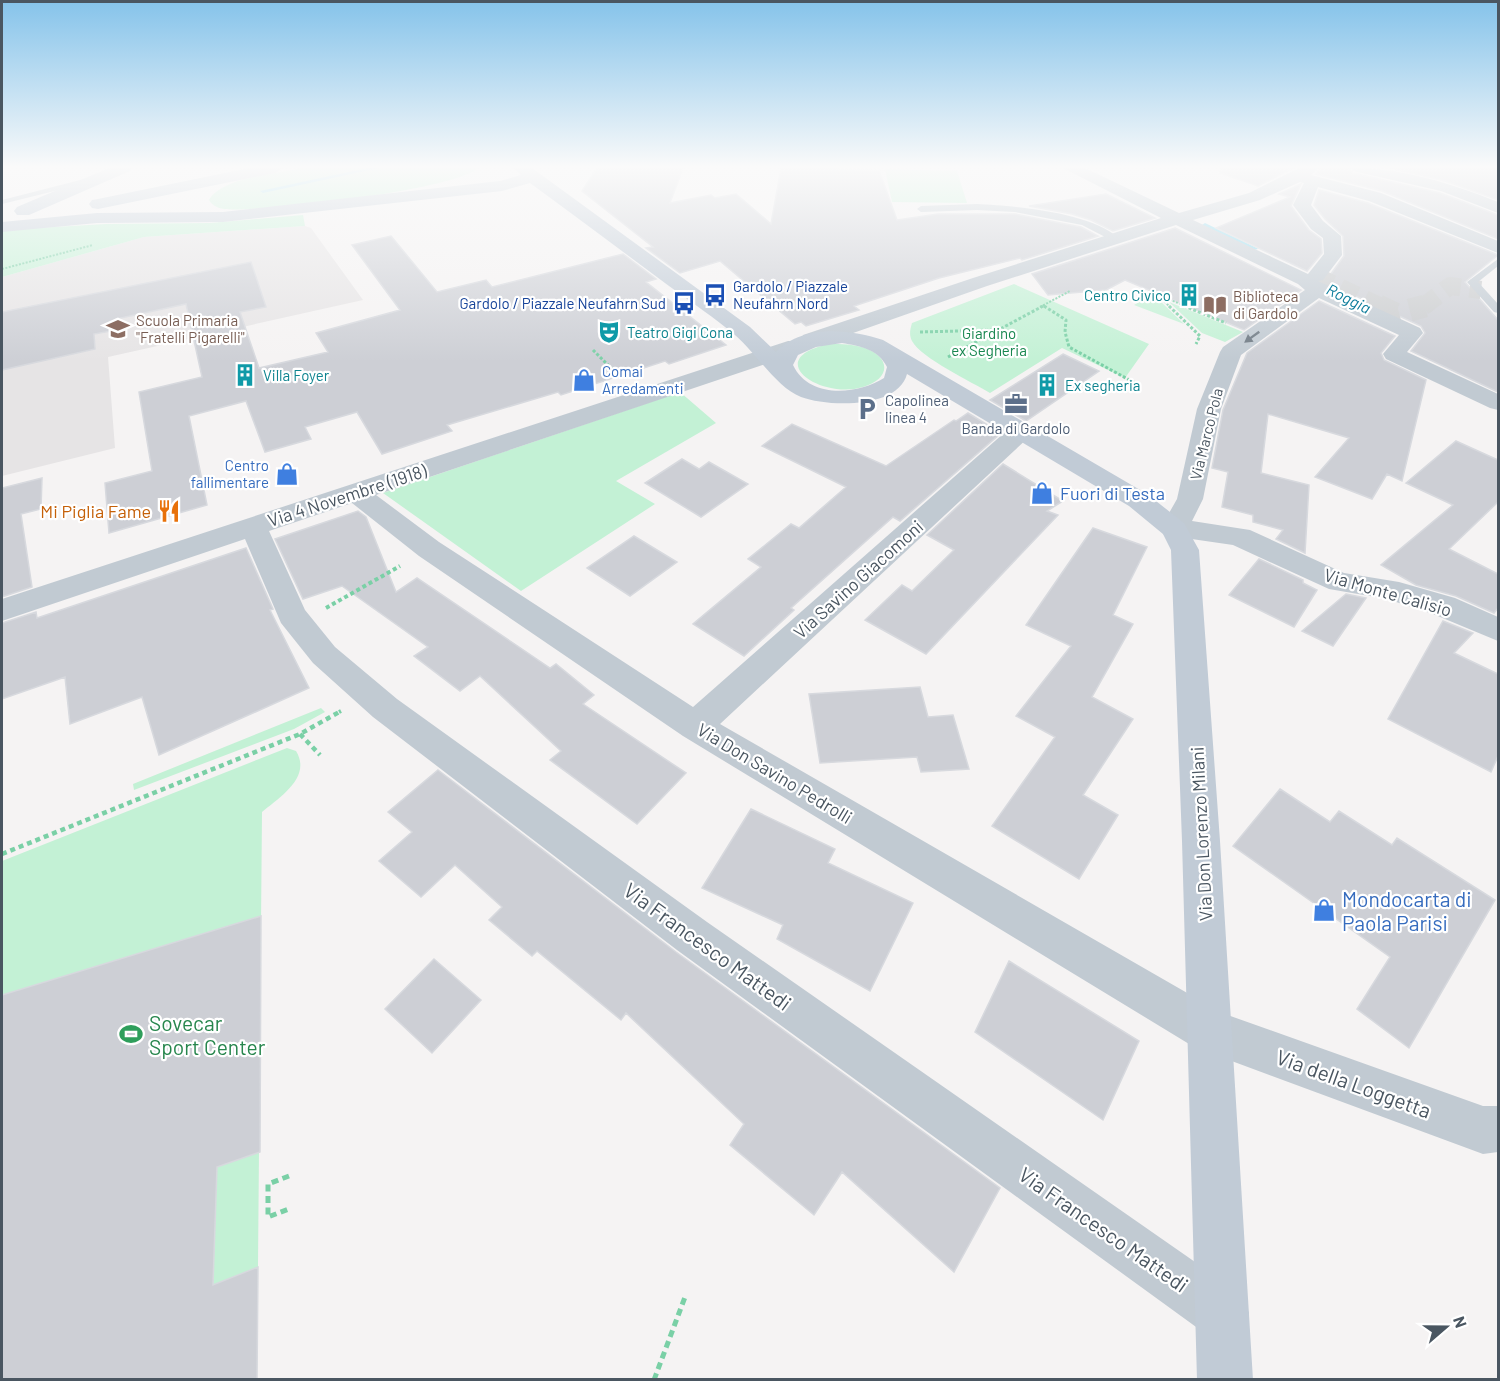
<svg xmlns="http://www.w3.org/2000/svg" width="1500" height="1381" font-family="Barlow,sans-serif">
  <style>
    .education { fill: #e6e4e5 }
    .green { fill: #c3f1d5 }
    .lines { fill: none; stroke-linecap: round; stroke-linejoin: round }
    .stream { fill: #90daee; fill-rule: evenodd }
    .building { fill: #cdcfd5; stroke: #d7d9de; stroke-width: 1.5 }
    .street-tunnel-far1 { stroke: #caccce; stroke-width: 18; stroke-dasharray: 18 9; stroke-linecap: butt }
    .street-tunnel { stroke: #caccce; stroke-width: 23; stroke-dasharray: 23 11; stroke-linecap: butt }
    .path-far4 { stroke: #7ad0a6; stroke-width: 2; stroke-dasharray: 2 1.5; stroke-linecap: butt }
    .path-far3 { stroke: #7ad0a6; stroke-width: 3; stroke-dasharray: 3 2; stroke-linecap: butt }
    .path-far2 { stroke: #7ad0a6; stroke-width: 4; stroke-dasharray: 4 3; stroke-linecap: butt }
    .path-far1 { stroke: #7ad0a6; stroke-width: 4.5; stroke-dasharray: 5 4; stroke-linecap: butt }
    .path { stroke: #7ad0a6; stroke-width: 5; stroke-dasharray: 7 4.5; stroke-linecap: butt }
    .lane { fill: #c1cad2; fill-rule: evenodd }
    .street { fill: #c1cad2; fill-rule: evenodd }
    .secondary { fill: #c1cbd6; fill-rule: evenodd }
    .oneway { fill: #6e7983 }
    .labels { text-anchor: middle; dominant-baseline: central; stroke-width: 4.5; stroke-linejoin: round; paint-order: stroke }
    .far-transit-label { font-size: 15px; fill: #164399; stroke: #fff; text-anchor: start }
    .far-culture-label { font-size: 15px; fill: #0d838f; stroke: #fff; text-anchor: start }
    .far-education-label { font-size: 15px; fill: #785e54; stroke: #fff; text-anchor: start }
    .far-park-label { font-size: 15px; fill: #17864f; stroke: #fff }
    .far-shop-label { font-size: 15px; fill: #366cbe; stroke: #fff; text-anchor: start }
    .far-service-label { font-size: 15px; fill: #4e5e75; stroke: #fff; text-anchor: start }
    .far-street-label { font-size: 15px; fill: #4a5661; stroke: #fff }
    .far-water-label { font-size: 16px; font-style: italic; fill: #0c7c9b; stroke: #fff }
    .shop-label { font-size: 18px; fill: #366cbe; stroke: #fff; text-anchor: start }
    .street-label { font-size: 18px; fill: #4a5661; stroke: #fff }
    .food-label { font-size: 18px; fill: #c56008; stroke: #fff; text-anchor: end }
    .near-shop-label { font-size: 21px; fill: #366cbe; stroke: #fff; text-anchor: start }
    .near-street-label { font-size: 21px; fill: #4a5661; stroke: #fff }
    .near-leisure-label { font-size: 21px; fill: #27864d; stroke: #fff; text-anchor: start }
  </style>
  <rect width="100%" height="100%" fill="#f5f3f3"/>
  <!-- education -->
  <path class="education" d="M305,226l6,2 52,72 -255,57 7,91 -113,28v-199l142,-40z"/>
  <!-- green -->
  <path class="green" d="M302,168h176c-23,22 -218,45 -254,41 -7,-1 -12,-4 -15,-9 13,-23 68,-26 93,-32z
    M885,169l72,2 10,32 -75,-1z
    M303,215l2,11 -161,11 -142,40v-47l104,-6 104,-1z
    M1014,284l135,60 -24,34 -63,-30 -72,45c-18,-11 -69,-35 -78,-52 -3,-6 -2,-11 0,-18z
    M1150,296l8,3 26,25 -50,-19z
    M1169,302l74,30 -18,10 -23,-9z
    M829,344c12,0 24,0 36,4 27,10 25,31 -2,39 -42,13 -103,-28 -34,-43z
    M680,392l36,31 -100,58 39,23 -134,87 -138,-98z
    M321,708l4,4 -31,17 -160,61 -1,-6z
    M287,748l9,3c16,26 -16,46 -34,61l-5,567 -255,1v-519z"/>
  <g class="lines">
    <!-- stream -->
    <path class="stream" d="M367,168h12l-116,25 -3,-2z
      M1205,223l52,25 1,1 -5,1 -50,-24 -1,-1z"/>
  </g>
  <!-- building -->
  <path class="building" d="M597,168h86l-13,35 41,-8 4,3 21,-4 35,30 10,-56 98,2 18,50 41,-6h77l66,13 17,9 -76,24 -2,-2 -81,20 -85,28 5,4 -53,16 -5,-4 -6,2 -75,-63 -40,12 -34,-25 7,-1 -71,-56z
    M1221,168h72l-35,18 -38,-13z
    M1321,168h28l4,5 87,20 58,22v24l-116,-48 -66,-17z
    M1390,168h108v32l-53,-19z
    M1301,184l-10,22 18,24 12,9 1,14 -15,18 -91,-43 74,-31 -11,-3z
    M1319,190l49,13 130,52 -33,27 33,38v72l-87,-41 14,-18 -4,-7 -96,-44 19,-26 -1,-20 -18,-17 -11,-14z
    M1106,194l49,24 -42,13 -22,-11 -19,-6 -43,-8z
    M1175,228l126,62 -57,40 -119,-50 -19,10 -58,5 -16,-21z
    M391,236l46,56 49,-12 6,7 131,-33 33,25 -10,3 80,63 -57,19 -4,-3 -104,34 -3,-3 -111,33 5,6 -70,23 -25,-42 -52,15 6,12 -46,13 -19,-51 -57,15 18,89 -98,28 -4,-50 47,-12 -13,-79 63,-15 -16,-73 -70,15 1,11 -23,4 1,15 -93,21v-58l249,-50 15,45 -26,5 19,56 69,-16 -12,-19 84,-23 -48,-65z
    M1319,301l76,35 -14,17 3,7 42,20 -24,101 -15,-7 -15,25 -57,-22 34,-39 -81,-24 -7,59 48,12 -4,68 -29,-14 7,-9 -30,-8v-7l-31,-8 6,-35 -16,-4 11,-58 24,-57z
    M1063,354l36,17 -73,50 -36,-21z
    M968,413l33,20 -101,88 -7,-4 -102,91 3,2 -50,46 -51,-32 68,-57 -13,-8 43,-35 8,4 47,-41 -84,-41 30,-22 94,42 68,-46 2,1z
    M1456,441l42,19v42l-49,47 49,25v34l-4,5 -38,-17 -40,-11 -35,-20 72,-60 -47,-22z
    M682,459l17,10 10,-7 39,22 -47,33 -56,-34z
    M1003,464l60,37 -16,10 11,4 -132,139 -61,-34 37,-35 10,6 42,-41 -27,-15z
    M42,478l-1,31 -20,5 11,73 -30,10v-109z
    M358,511l8,6 30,75 21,-14 133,90 6,-4 38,31 -11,9 103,69 -49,51 -87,-64 11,-9 -81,-75 -20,15 -46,-35 14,-9 -86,-61 -39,13 -28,-60z
    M1093,528l54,19 -34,68 20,9 -41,73 41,22 -50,76 35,20 -39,64 -87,-53 63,-89 -39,-21 55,-70 -45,-21z
    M634,536l43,26 -47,34 -43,-28z
    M246,548l27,61 -3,1 39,78 -150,67 -17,-58 -72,27 -5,-47 -63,22v-76l34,-11 1,6z
    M1259,559l44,21v3l14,7 -23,37 -65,-32z
    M1346,594l20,4 -33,48 -31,-15z
    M1443,621l30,12 -19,20 44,21v82l-7,16 -103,-53z
    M920,687l8,30 25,-2 16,54 -48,3 -4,-15 -97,6 -11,-69z
    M438,770l238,182 324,236 -46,84 -112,-100 -28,43 -84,-70 14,-21 -118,-111 -5,7 -84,-69 -5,5 -43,-36 13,-13 -47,-42 -34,32 -42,-36 33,-29 -24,-20z
    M1280,789l50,33 9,-11 53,34 5,-7 98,62 -86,148 -52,-39 33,-52 -157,-111z
    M751,809l84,40 -7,14 85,40 -43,88 -93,-52 6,-14 -81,-37z
    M261,916l-1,236 -43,15 -4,118 45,-18 -1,113h-255v-385z
    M434,959l47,41 -49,53 -47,-44z
    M1009,961l130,80 -36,79 -128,-88z"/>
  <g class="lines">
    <!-- street-tunnel-far1 -->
    <path class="street-tunnel-far1" d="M1316,276l65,31
      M1423,307l27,-21 31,4"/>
    <!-- street-tunnel -->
    <path class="street-tunnel" d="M1378,306l17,8 30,-8"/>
    <!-- path-far4 -->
    <path class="path-far4" d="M2,269l91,-24
      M1163,297l25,10
      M1163,297l-2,1 9,9
      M1043,305l3,2
      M1040,307l30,-16"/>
    <!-- path-far3 -->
    <path class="path-far3" d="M1044,306l22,14 -1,12 4,15 66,36
      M1169,306l31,30 -4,8
      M1184,306l42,17
      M920,332l76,-2
      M593,350l27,27
      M948,357l95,-51"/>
    <!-- path-far2 -->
    <path class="path-far2" d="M326,608l74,-42
      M339,712l2,-1"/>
    <!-- path-far1 -->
    <path class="path-far1" d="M300,734l20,21
      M2,854l298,-120 41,-23"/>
    <!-- path -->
    <path class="path" d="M289,1176l-21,8v33l21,-8
      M654,1380l31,-83"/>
    <!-- lane -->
    <path class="lane" d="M88,178l4,2 -1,2 -89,22v-4z
      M977,204c39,2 112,8 142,34l-8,2 -29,-15 -67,-13 -38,-2 -56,2 -4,-3 4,-3z
      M1498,259v7l-20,16 20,22v9l-4,-1 -27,-30z"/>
    <!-- street -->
    <path class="street" d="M1063,168h22l94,45 70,-20 50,-25h20l-8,7 70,18 117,48v12l-129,-52 -51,-14 -7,18 12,16 18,15 1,19 -19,25 -5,1 102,47 3,5 -16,19 91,42v16l-8,-2 -104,-49 -3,-5 16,-19 -80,-37 -78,57 -20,54 -18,90 -11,22 58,9 94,43 55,9 56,16 43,19v24l-65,-27 -46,-15 -58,-10 -96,-44 -69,-10 -4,-6 17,-30 20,-90 23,-57 3,-5 82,-57 -7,-6 -122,-59 -189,61 -168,59h-13l-2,6 -428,144 63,47 254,165 319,-281 9,-2 9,2 3,5 -3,5 -310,288 502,289 261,93h15v46l-15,2 -289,-107 -511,-311 -264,-180 -67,-53 -83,28 36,79 30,37 62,52 310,223 534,372 8,19 -8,19 -19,8 -19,-8 -526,-382 -304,-233 -60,-54 -32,-40 -36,-84 -243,82v-22l786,-258h13l2,-6 170,-57 188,-60zM1300,182l4,1 -11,22 18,24 12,9 1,16 -16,20 -115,-54 67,-20z
      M1351,168c52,0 99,15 147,34v11l-57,-22 -88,-20z"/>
    <!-- secondary -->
    <path class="secondary" d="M109,168h23l-2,3 -101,44h-12l-3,-4 3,-4z
      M249,168h34l-8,5 -177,36 -6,-1 -3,-4 3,-4 6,-1z
      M513,168h19l218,159 26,25c26,-28 74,-23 107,-12l264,154 37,29 15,27 21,291 33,539h-56l-15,-539 -11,-291 -8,-16 -34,-28 -222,-132c-9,35 -79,33 -106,23 -24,-9 -45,-44 -66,-62 -20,-17 -44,-33 -66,-49 -46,-34 -92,-69 -139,-103l-28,8 -279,31 -126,1 -95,9v-10l95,-9 126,-1 277,-31 21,-6zM842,343c18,3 36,6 45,24l-3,11c-27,17 -75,21 -91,-13l5,-10 18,-8z"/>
  </g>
  <!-- one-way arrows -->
  <defs><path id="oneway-solid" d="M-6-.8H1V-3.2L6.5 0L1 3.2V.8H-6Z" transform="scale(1.5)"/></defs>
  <use class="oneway" href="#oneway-solid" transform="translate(1252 337) rotate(144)"/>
  <!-- sky -->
  <linearGradient id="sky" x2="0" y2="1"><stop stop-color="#85c3ea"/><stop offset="0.46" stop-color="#fafafa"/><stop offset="1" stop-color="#fafafa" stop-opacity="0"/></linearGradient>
  <rect width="1500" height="362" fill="url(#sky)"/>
  <!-- icons -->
  <defs>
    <g id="bus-bare" transform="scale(1.8)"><path d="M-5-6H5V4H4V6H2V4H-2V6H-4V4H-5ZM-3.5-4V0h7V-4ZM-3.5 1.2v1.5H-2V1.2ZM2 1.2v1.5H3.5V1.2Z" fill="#1a4fb4" stroke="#fff" stroke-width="2.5" paint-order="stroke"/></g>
    <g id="building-bare" transform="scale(1.8)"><path d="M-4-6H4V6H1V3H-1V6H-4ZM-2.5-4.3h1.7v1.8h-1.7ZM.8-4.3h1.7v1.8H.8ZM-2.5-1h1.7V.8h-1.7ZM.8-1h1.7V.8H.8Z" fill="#0f9aa8" stroke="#fff" stroke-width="2.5" paint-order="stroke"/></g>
    <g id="library-bare" transform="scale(1.8)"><path d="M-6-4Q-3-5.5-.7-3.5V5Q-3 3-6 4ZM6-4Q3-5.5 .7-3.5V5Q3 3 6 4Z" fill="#8d6e63" stroke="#fff" stroke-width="2.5" paint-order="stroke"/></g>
    <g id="school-bare" transform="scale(1.8)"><path d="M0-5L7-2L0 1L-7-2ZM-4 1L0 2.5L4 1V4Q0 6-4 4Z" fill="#8d6e63" stroke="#fff" stroke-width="2.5" paint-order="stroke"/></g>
    <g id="theatre-bare" transform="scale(1.8)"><path d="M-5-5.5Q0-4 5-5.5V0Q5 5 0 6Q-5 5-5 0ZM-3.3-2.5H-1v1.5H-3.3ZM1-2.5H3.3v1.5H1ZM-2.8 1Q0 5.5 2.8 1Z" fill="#0f9aa8" stroke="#fff" stroke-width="2.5" paint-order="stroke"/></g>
    <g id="shop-bare" transform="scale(1.8)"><path d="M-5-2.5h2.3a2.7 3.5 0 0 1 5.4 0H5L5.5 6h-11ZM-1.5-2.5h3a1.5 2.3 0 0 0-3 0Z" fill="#3f7fe0" stroke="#fff" stroke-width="2.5" paint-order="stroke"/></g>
    <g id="office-bare" transform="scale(1.8)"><path d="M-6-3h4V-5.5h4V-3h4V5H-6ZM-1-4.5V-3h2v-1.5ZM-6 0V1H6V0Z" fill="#5c6f8a" stroke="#fff" stroke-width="2.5" paint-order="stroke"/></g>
    <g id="parking-bare" transform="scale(1.8)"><path d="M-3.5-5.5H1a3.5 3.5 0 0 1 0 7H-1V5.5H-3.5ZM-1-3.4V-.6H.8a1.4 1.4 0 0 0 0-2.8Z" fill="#5c6f8a" stroke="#fff" stroke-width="2.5" paint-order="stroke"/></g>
    <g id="restaurant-bare" transform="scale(1.8)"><path d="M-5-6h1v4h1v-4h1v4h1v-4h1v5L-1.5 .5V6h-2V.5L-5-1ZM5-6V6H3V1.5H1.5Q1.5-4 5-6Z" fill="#e8710a" stroke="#fff" stroke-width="2.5" paint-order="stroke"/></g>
    <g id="stadium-bare" transform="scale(1.8)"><path d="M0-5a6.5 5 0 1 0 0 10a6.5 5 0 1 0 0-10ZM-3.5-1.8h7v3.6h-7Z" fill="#2e9e5b" stroke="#fff" stroke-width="2.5" paint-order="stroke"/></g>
  </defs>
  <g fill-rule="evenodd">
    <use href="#bus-bare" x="715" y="295"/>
    <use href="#building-bare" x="1189" y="295"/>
    <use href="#bus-bare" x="684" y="303"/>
    <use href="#library-bare" x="1215" y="305"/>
    <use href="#school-bare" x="118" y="329"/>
    <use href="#theatre-bare" x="609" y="332"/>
    <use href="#building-bare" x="245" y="375"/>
    <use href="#shop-bare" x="584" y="380"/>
    <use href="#building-bare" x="1047" y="385"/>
    <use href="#office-bare" x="1016" y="404"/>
    <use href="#parking-bare" x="867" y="409"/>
    <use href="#shop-bare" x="287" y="474"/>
    <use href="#shop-bare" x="1042" y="493"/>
    <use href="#restaurant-bare" x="169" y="511"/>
    <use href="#shop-bare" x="1324" y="910"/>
    <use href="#stadium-bare" x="131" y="1034"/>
  </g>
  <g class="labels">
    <!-- far-transit labels -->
    <g class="far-transit-label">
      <text x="733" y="286">Gardolo / Piazzale<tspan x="733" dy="17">Neufahrn Nord</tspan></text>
      <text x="666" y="303" text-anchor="end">Gardolo / Piazzale Neufahrn Sud</text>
    </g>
    <!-- far-culture labels -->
    <g class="far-culture-label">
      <text x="1171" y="295" text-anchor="end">Centro Civico</text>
      <text x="627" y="332">Teatro Gigi Cona</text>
      <text x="263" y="375">Villa Foyer</text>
      <text x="1065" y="385">Ex segheria</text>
    </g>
    <!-- far-education labels -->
    <g class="far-education-label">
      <text x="1233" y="296">Biblioteca<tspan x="1233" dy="17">di Gardolo</tspan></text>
      <text x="136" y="320">Scuola Primaria<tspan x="136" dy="17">"Fratelli Pigarelli"</tspan></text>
    </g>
    <!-- far-park labels -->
    <g class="far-park-label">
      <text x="989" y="333">Giardino<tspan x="989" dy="17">ex Segheria</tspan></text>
    </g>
    <!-- far-shop labels -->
    <g class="far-shop-label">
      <text x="602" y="371">Comai<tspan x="602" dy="17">Arredamenti</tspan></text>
      <text x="269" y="465" text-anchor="end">Centro<tspan x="269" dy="17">fallimentare</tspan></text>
    </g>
    <!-- far-service labels -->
    <g class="far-service-label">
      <text x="885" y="400">Capolinea<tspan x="885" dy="17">linea 4</tspan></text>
      <text x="1016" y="428" text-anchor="middle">Banda di Gardolo</text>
    </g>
    <!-- far-street labels -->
    <g class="far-street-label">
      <text transform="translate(1206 434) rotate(-76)">Via Marco Pola</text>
    </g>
    <!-- far-water labels -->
    <g class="far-water-label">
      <text transform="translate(1349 298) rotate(27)">Roggia</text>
    </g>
    <!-- shop labels -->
    <g class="shop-label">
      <text x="1060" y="493">Fuori di Testa</text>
    </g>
    <!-- street labels -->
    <g class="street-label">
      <text transform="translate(347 495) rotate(-18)">Via 4 Novembre (1918)</text>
      <text transform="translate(858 579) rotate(-42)">Via Savino Giacomoni</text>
      <text transform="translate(1388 592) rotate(16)">Via Monte Calisio</text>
      <text transform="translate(775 773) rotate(31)">Via Don Savino Pedrolli</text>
      <text transform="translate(1201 834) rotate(-93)">Via Don Lorenzo Milani</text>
    </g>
    <!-- food labels -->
    <g class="food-label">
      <text x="151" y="511">Mi Piglia Fame</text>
    </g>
    <!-- near-shop labels -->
    <g class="near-shop-label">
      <text x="1342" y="898">Mondocarta di<tspan x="1342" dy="24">Paola Parisi</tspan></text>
    </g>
    <!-- near-street labels -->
    <g class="near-street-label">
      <text transform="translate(708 946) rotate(36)">Via Francesco Mattedi</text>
      <text transform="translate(1354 1083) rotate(20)">Via della Loggetta</text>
      <text transform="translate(1104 1229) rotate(35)">Via Francesco Mattedi</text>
    </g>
    <!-- near-leisure labels -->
    <g class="near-leisure-label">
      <text x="149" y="1022">Sovecar<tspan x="149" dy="24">Sport Center</tspan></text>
    </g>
  </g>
  <!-- border -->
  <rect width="1500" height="1381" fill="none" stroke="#4a5661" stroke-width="6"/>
  <!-- north arrow -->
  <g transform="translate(1446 1327) rotate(70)" stroke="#ffffff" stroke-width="4.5" paint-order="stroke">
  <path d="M0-4.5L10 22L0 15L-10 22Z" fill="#4a5661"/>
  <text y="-9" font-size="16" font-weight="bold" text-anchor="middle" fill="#4a5661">N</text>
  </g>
</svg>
